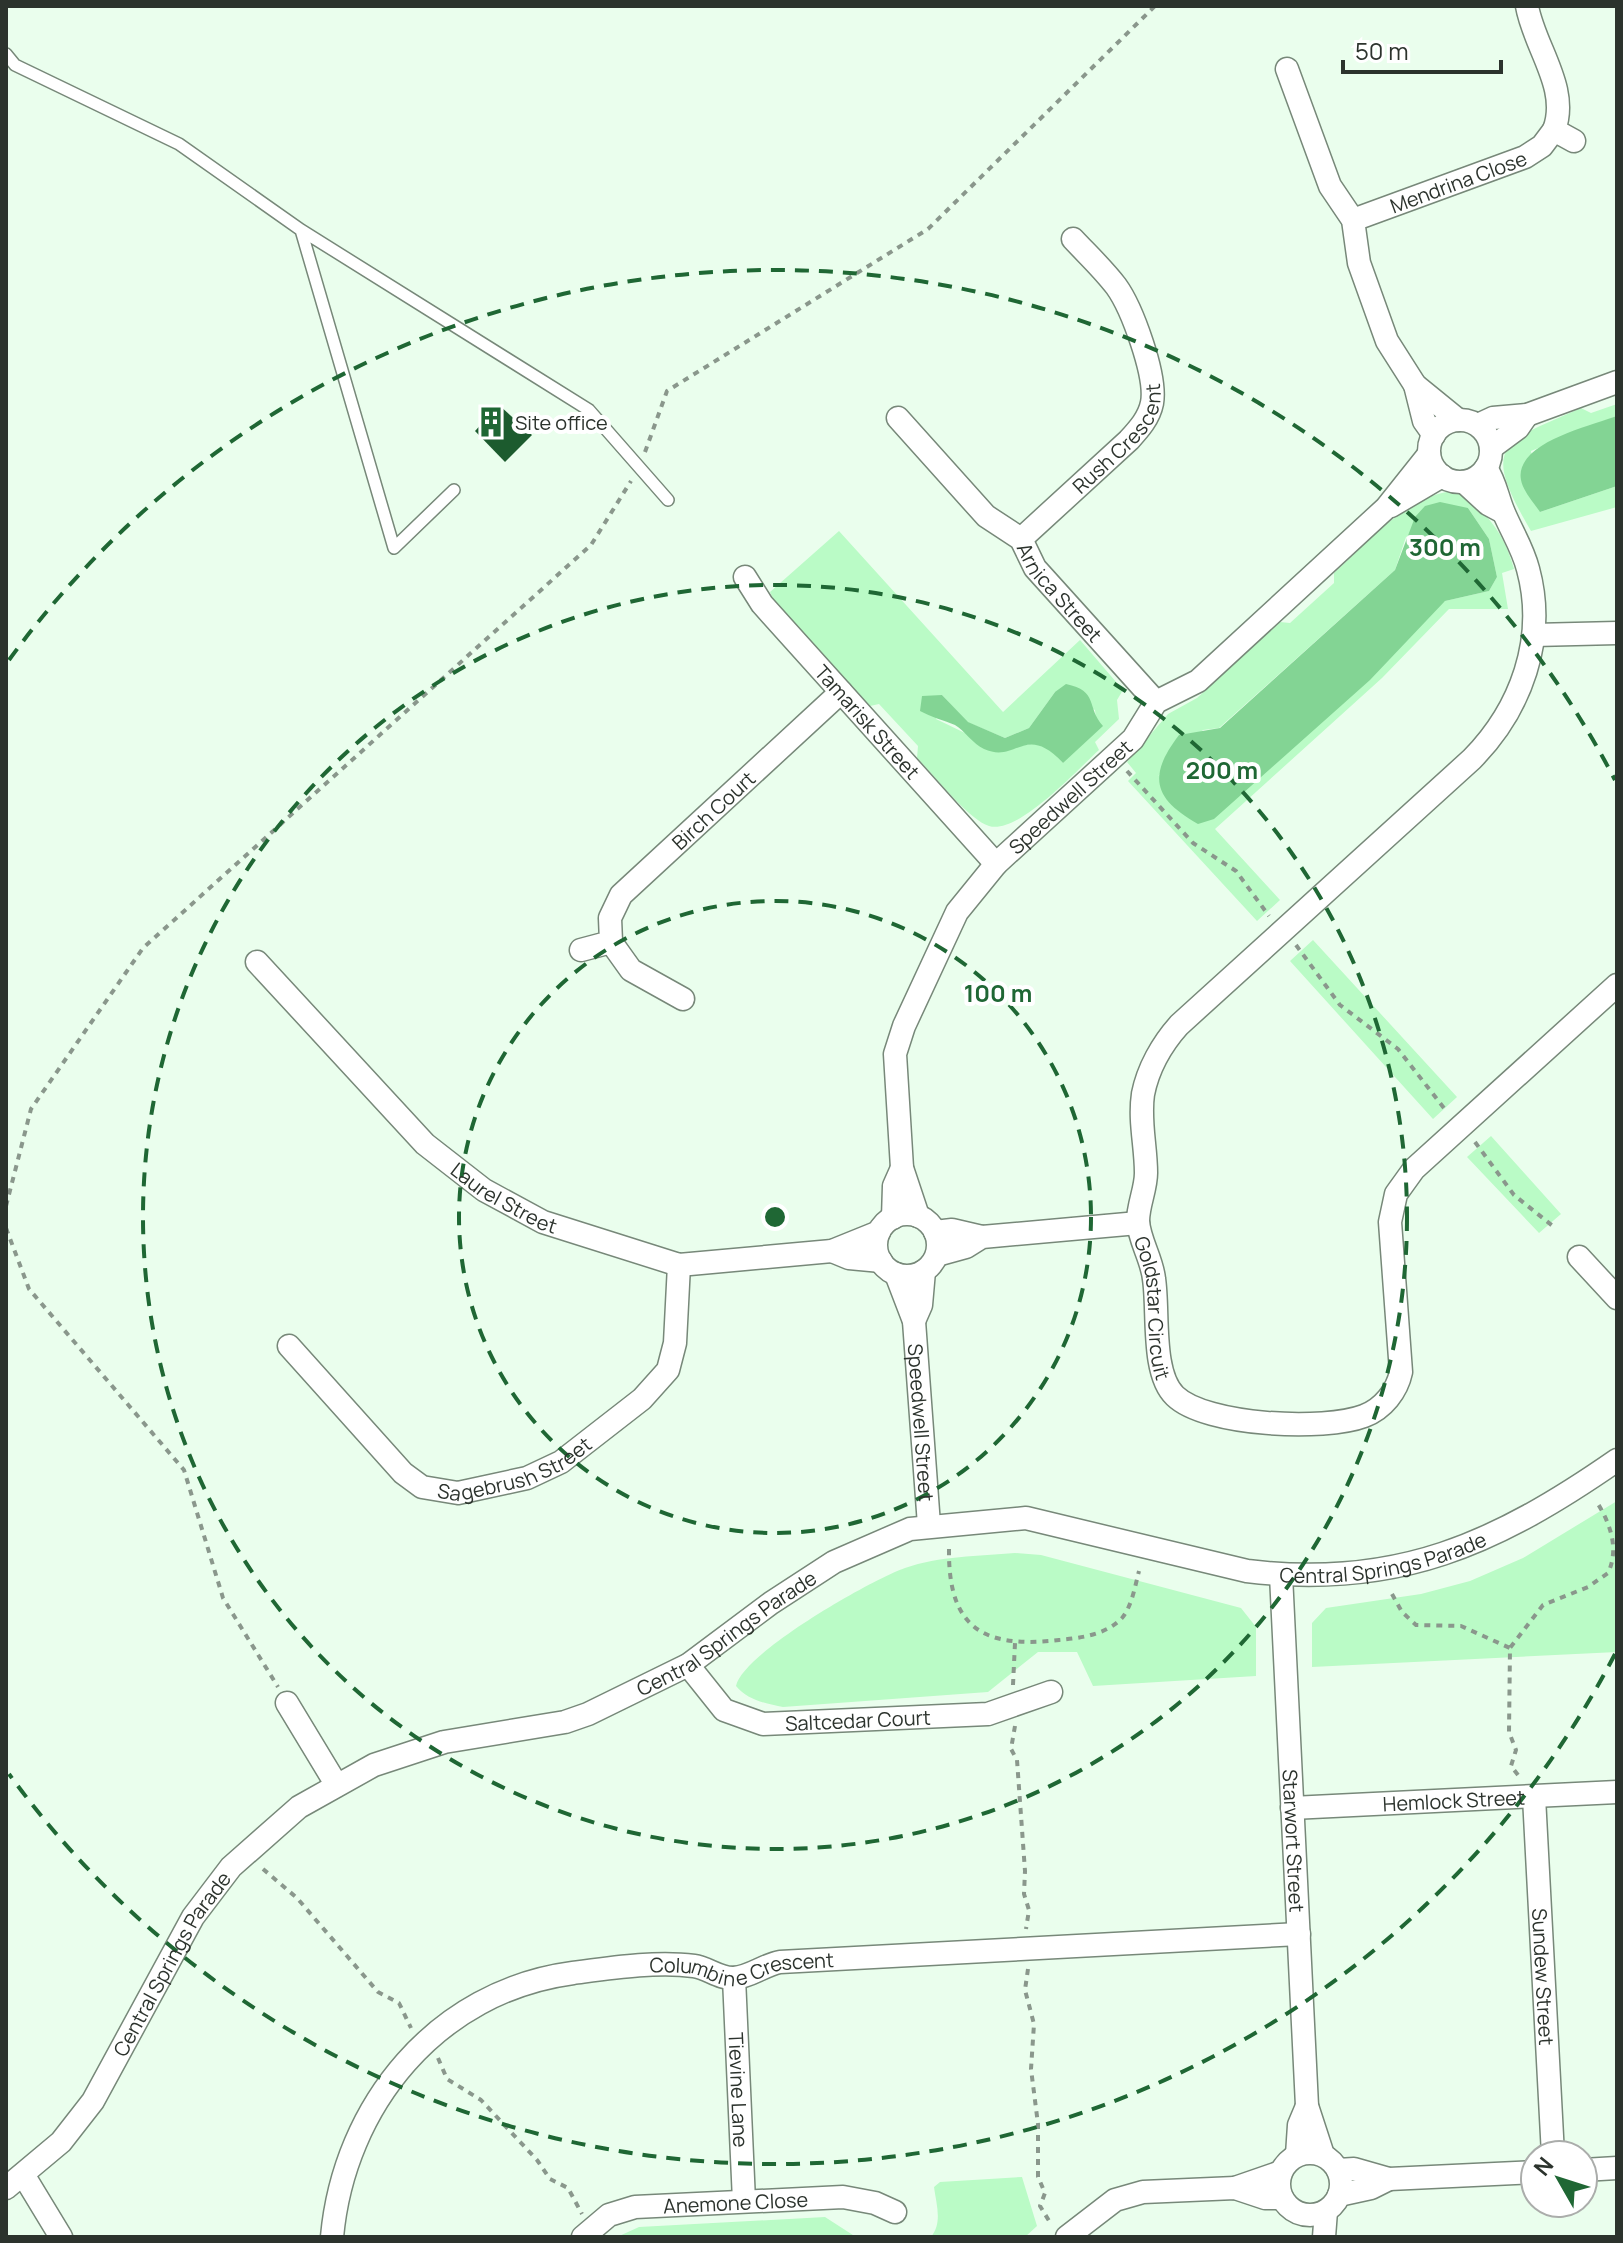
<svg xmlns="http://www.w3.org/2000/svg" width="1623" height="2243" font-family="Manrope,sans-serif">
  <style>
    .green { fill: #bafbc6; fill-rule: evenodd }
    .water { fill: #83d494 }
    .building { fill: #1c5b2e }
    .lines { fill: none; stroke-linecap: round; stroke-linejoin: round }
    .service-casing { stroke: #778879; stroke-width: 14 }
    .minor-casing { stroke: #778879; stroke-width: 25 }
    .path { stroke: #8a978c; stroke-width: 4; stroke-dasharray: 6 6; stroke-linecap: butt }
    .service { stroke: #fff; stroke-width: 11 }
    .minor { stroke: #fff; stroke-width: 22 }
    .ring { fill: none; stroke: #1f6734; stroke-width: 4; stroke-dasharray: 14 10 }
    .labels { text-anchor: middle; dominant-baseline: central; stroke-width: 8; stroke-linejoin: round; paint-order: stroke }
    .street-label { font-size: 20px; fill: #2c332d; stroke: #fff }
    .poi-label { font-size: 20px; fill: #2c332d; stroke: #fff; text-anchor: start }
    .centre { fill: #1f6734; stroke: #fff; stroke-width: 4 }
    .ring-label { font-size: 24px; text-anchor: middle; font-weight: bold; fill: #1f6734; stroke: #fff; stroke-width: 8; stroke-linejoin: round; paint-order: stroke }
  </style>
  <rect width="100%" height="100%" fill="#eafeed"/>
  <!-- green -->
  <path class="green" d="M1617,404v12l-86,35 9,61 77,-26v21l-86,24c-50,-86 -32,-87 50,-123l10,5z
    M1454,491c31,17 51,43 60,78l-12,4 6,36h-59l-67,69 -167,151 65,71 -23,21 -129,-140 8,-8 -9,-11 41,-48 29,-16 83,-76 10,1 44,-40v-10c35,-31 72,-78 120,-82zM1468,508l21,31 8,38 -8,14 -44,10 -287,175 45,-46 16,-2 176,-158 11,-33z
    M839,531l164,181 77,-72 43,50 -6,10 2,19 -24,23 4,8c-22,20 -81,85 -110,76 -20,-6 -56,-52 -72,-68l1,-12 -39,-42 -9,2 -95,-103 -5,-11zM1055,692l40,18 1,9 -33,44 -16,-17 -11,-3 -16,3 -55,-13 -29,-14 6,-24 25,27 38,16 24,-10z
    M1313,940l144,157 -24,22 -143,-158z
    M1491,1136l70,78 -22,19 -72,-76z
    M1617,1501v151l-305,15v-44l14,-15 95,-14 49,-13 53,-23z
    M1015,1553l26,2 200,53 15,19v49l-163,10 -16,-34h-39l-50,40 -205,15c-16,-3 -36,-7 -47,-21 8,-34 135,-106 169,-118 34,-12 74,-12 110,-15z
    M1022,2177l15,49 -12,11h-94c12,-14 5,-34 3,-50l6,-5z
    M825,2217l31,20h-239l22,-10z"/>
  <!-- water -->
  <path class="water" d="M1617,416v70l-77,26c-6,-9 -17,-21 -19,-32 -7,-37 69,-54 96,-64z
    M1440,502l28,6 21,31 8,38 -8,14 -44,10 -75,79 -156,139 -16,5c-44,-25 -51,-47 -19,-89l41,-7 175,-158 20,-53 10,-11z
    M1066,684c33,7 20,23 37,42l-40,37c-38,-41 -46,1 -79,-14 -11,-5 -19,-18 -29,-24 -12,-5 -24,-8 -35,-14l2,-15 20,-1 26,27 37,16 24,-10 26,-36z"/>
  <!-- building -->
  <path class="building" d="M499,405l33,30 -27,27 -30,-31z"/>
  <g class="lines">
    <!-- service casing -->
    <g class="service-casing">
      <path id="service" d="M6,54l9,11 164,79 122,86 288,180 79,90
        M301,230l93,318 60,-58"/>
    </g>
    <!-- minor casing -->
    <g class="minor-casing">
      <g id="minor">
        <path d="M1527,6c7,41 43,82 27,124"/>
        <path d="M1287,69l43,117 23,34 6,43 28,78 28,44 43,35"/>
        <path id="s1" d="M1353,220l172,-63 17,-11 12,-16 20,11"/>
        <path d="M1415,385l9,36 10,14"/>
        <path id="s2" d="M898,418l88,98 35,23 14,29 121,134"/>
        <circle cx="1460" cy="451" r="31"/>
        <path d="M1478,425l15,-7 34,-3 90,-33"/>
        <path d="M1491,448l27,-20 9,-13"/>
        <path id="s3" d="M1486,468c10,15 11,29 18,45 8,19 19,36 24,56 19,70 -7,140 -56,190l-293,266c-17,19 -31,44 -36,69 -4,27 3,52 3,79 0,16 -8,32 -8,48 1,19 14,38 16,58 5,32 -3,94 21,117 31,30 150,35 189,20 19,-7 33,-25 37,-44l-11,-150 6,-28 18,-25 203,-184"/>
        <path d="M1464,482l24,22 15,8"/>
        <path d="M1391,506l51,-30"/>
        <path id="s4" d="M1021,539l108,-99c10,-11 20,-22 23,-37 5,-27 -20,-95 -36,-117 -13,-17 -28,-31 -43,-47"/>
        <path id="s5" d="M745,577l17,27 234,260"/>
        <path d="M1534,635l83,-2"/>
        <path d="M611,942l20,28 52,29"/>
        <path id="s6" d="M581,950l30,-8 -1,-24 11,-23 220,-203"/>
        <path id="s7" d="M257,962l168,182 59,46 59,32 136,43 153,-14 47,-19"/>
        <circle cx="907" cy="1245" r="31"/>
        <path id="s8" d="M918,1216l-16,-48 -7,-114 9,-28 53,-114 39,-48 137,-125 23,-37 42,-21 188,-173 43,-54"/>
        <path d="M893,1218l1,-32 8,-18"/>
        <path d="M935,1232l17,-2 30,7"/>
        <path d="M832,1251l17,7 32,3"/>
        <path d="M937,1255l29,-8 16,-10 156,-14"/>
        <path d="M1579,1257l38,41"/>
        <path id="s9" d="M896,1274l18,47 15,204"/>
        <path d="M914,1321l7,-16 3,-34"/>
        <path id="s10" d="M289,1346l114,127 19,14 36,6 69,-15 34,-16 81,-63 26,-29 7,-27 4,-78"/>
        <path id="s11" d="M1281,1575l26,531 16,49"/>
        <path id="s12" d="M688,1665l36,45 39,14 225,-10 63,-22"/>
        <path d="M287,1703l49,81"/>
        <path id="s13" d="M1534,1797l19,358"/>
        <path id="s14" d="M1292,1808l325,-16"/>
        <path id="s15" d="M734,1978l10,223"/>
        <circle cx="1310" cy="2184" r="31"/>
        <path d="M1297,2155l2,-30 8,-19"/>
        <path d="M1338,2170l16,-1 35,10 146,-7"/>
        <path d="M1583,2170l34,-2"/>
        <path d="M24,2176l37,61"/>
        <path id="s16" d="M6,2188l55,-46 32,-41 100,-184 38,-50 68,-60 75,-42 70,-23 121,-20 23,-8 100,-49 83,-62 63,-41 76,-33 116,-11 221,53c150,18 249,-27 370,-111"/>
        <path d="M1235,2188l46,-16"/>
        <path d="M1339,2195l32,-7 18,-9"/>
        <path id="s17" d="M332,2237c12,-132 105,-246 241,-264 38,-5 83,-12 121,-7 14,2 26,13 40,12 16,-1 30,-13 46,-16l519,-28"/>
        <path id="s18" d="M583,2237l26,-22 26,-8 208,-10 32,6 20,9"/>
        <path d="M1067,2237l48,-37 28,-8 92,-4 30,10h17"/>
        <path d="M1324,2237l2,-26"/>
      </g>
    </g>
    <!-- path -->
    <path class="path" d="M645,452l22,-61 261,-162 227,-223
      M1127,771l66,72 43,28 33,45
      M1296,945l44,60 58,44 49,63
      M1475,1142l39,53 40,32
      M6,1206l25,-97 112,-161 448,-403 40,-64
      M6,1228l23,61 155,181 39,128 55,89
      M949,1549c-1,79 34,100 110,91 21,-2 47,-5 63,-22 10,-12 13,-32 17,-47
      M1392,1594l10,18 14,13 45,1 49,22
      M1013,1685l2,-42
      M1015,1726l-4,23 6,11 8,111 -1,23 5,16 -3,19
      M1518,1775l-7,-9 5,-16 -7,-18 1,-84 33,-43 45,-18 20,-14c11,-23 3,-48 -10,-69
      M263,1869l34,29 81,94 21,11 12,25
      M1028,1969l-3,21 9,34 -3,45 7,55v53l7,16 -5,13 11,18
      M438,2058l9,21 34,21 56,60 13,19 18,9 14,26"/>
    <!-- service -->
    <use href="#service" class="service"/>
    <!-- minor -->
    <use href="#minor" class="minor"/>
  </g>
  <!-- distance rings -->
  <g class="ring">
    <circle cx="775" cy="1217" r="316"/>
    <circle cx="775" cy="1217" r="632"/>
    <path d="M1615 1654A947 947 0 0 1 9 1774M9 660A947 947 0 0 1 1615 780"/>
  </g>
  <!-- icons -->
  <defs>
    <g id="building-bare" transform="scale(2.4)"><path d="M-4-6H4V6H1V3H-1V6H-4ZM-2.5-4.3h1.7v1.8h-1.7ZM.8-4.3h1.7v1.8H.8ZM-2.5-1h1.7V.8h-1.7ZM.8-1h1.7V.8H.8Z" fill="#1f6734" stroke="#fff" stroke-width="2.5" paint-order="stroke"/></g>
  </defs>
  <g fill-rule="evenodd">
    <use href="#building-bare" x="491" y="422"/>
  </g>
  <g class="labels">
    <!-- street labels -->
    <g class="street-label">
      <text stroke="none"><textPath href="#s1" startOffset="112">Mendrina Close</textPath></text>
      <text stroke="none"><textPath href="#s4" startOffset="142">Rush Crescent</textPath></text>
      <text stroke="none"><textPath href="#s2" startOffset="240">Arnica Street</textPath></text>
      <text stroke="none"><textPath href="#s5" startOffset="190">Tamarisk Street</textPath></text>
      <text stroke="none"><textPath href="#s8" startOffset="482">Speedwell Street</textPath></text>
      <text stroke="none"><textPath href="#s6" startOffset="206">Birch Court</textPath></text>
      <text stroke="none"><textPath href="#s7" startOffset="344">Laurel Street</textPath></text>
      <text stroke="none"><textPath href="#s3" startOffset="1008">Goldstar Circuit</textPath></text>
      <text stroke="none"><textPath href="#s9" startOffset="152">Speedwell Street</textPath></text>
      <text stroke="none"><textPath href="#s10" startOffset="292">Sagebrush Street</textPath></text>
      <text stroke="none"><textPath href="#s16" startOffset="1648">Central Springs Parade</textPath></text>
      <text stroke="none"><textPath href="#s16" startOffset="954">Central Springs Parade</textPath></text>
      <text stroke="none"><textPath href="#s12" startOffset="194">Saltcedar Court</textPath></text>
      <text stroke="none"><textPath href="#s14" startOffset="162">Hemlock Street</textPath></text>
      <text stroke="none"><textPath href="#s11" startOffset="266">Starwort Street</textPath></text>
      <text stroke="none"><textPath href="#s17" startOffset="558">Columbine Crescent</textPath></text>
      <text stroke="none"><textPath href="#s16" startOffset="282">Central Springs Parade</textPath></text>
      <text stroke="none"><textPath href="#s13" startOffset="180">Sundew Street</textPath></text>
      <text stroke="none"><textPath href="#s15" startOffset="112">Tievine Lane</textPath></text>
      <text stroke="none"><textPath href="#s18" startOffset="162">Anemone Close</textPath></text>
    </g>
    <!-- poi labels -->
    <g class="poi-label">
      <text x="515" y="422">Site office</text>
    </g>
  </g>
  <circle cx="775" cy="1217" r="12" class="centre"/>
  <g class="ring-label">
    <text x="1445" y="556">300 m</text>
    <text x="1222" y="779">200 m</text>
    <text x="998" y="1002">100 m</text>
  </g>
  <!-- border -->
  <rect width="1623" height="2243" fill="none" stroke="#2c332d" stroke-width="16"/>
  <!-- north arrow -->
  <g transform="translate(1559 2179) rotate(309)"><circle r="38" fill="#ffffff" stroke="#abadab" stroke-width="2"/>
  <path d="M0-6L14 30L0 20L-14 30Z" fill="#1f6734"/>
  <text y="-12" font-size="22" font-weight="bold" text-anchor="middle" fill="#2c332d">N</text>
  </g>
  <!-- scale -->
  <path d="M1343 60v12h158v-12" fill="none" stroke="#2c332d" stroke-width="4"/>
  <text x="1355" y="60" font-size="24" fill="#2c332d" stroke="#ffffff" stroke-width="6" paint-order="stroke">50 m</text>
</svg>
